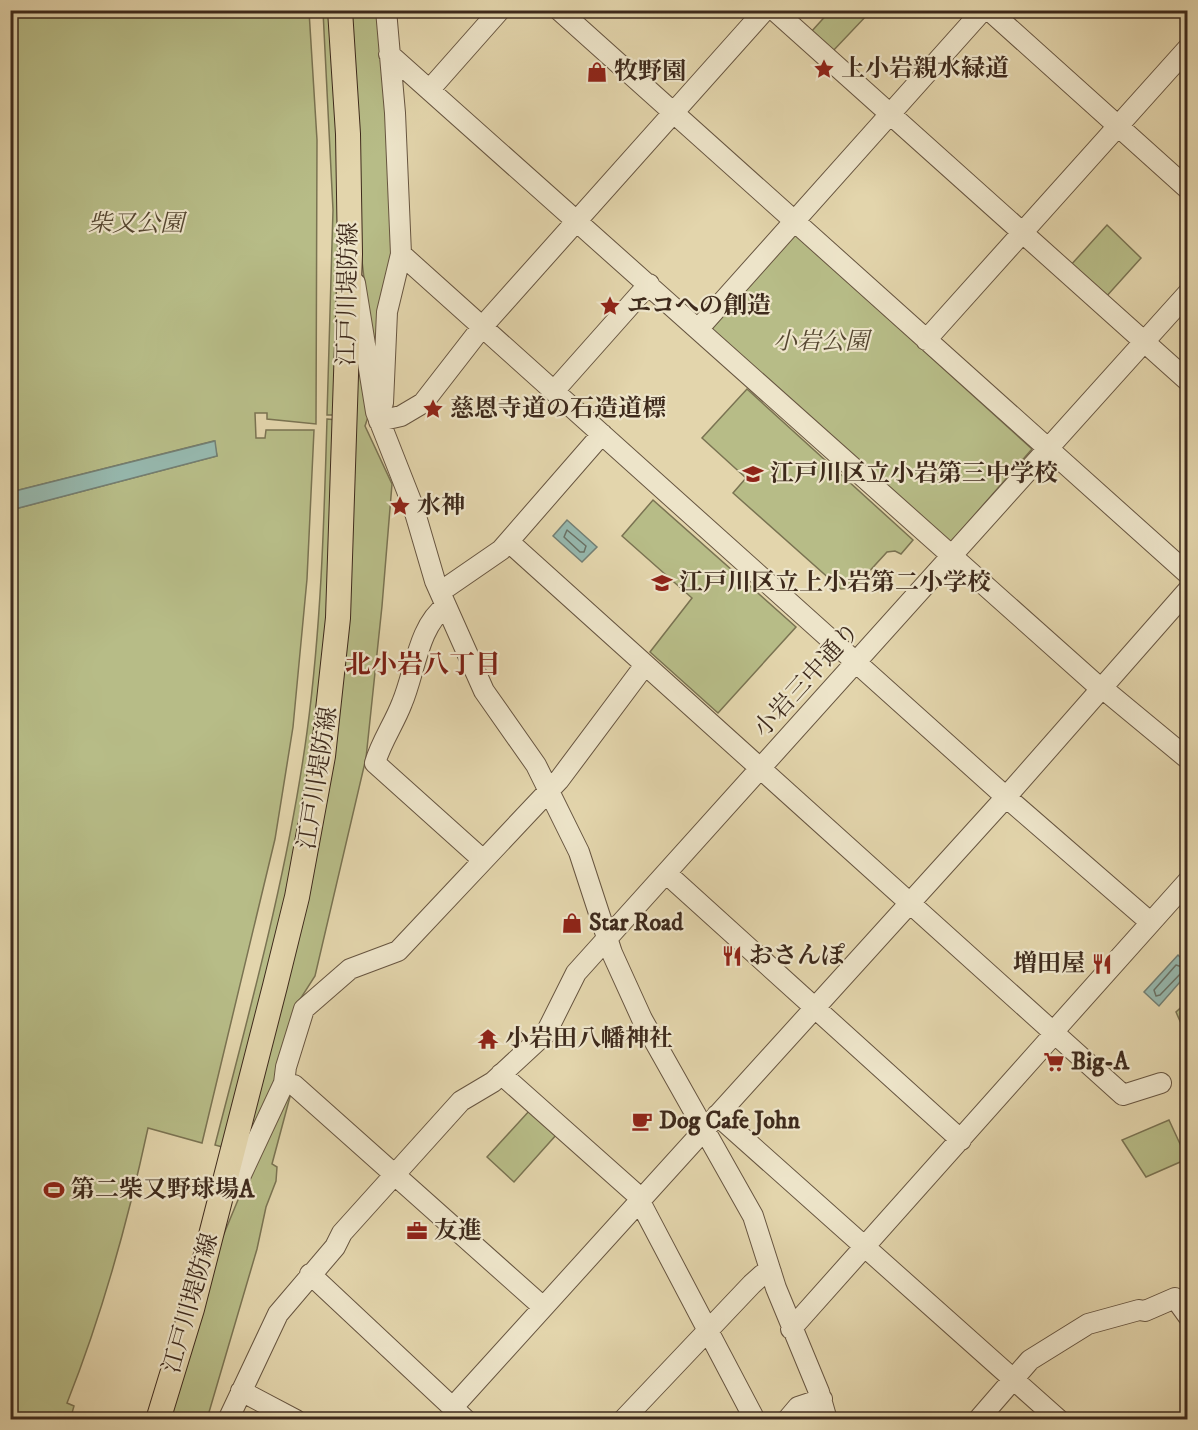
<svg xmlns="http://www.w3.org/2000/svg" width="1198" height="1430" font-family="'IM FELL DW Pica','Noto Serif JP',serif">
  <style>
    .green { fill: #b7bc87; stroke: #7a7352; stroke-width: 1.5 }
    .water { fill: #96b8ae; stroke: #737f74; stroke-width: 1.5 }
    .lines { fill: none; stroke-linecap: round; stroke-linejoin: round }
    .shore { stroke: #6a7165; stroke-width: 1.5 }
    .minor-casing { stroke: #675540; stroke-width: 22 }
    .major-casing { stroke: #3e2a1c; stroke-width: 26 }
    .minor { stroke: #ede4c9; stroke-width: 20 }
    .major { stroke: #e3d5ac; stroke-width: 24 }
    .labels { text-anchor: middle; dominant-baseline: central; stroke-width: 4.5; stroke-linejoin: round; paint-order: stroke }
    .poi-label { font-size: 24px; font-weight: bold; fill: #3e2a1c; stroke: #ede4c9; text-anchor: start }
    .park-label { font-size: 24px; font-style: italic; fill: #564731; stroke: #ede4c9 }
    .street-label { font-size: 24px; fill: #3e2a1c; stroke: #ede4c9 }
    .neighbourhood-label { font-size: 26px; font-weight: bold; fill: #7a1f14; stroke: #ede4c9 }
  </style>
  <rect width="100%" height="100%" fill="#e3d5ac"/>
  <filter id="stains"><feTurbulence type="fractalNoise" baseFrequency=".00333" numOctaves="4"/><feColorMatrix values="0 0 0 0 .2 0 0 0 0 .09 0 0 0 0 .02 0 0 0 .5 -.17"/></filter>
  <radialGradient id="worn" r=".72"><stop offset=".6" stop-color="#630" stop-opacity="0"/><stop offset="1" stop-color="#630" stop-opacity=".3"/></radialGradient>
  <!-- green -->
  <path class="green" d="M10,11h299l8,129 -1,284 -49,-5v-6h-12l1,25h9l1,-8h48l-7,149 -14,148 -18,112 -73,304 -54,-15c-20,93 -46,187 -81,275l7,3 -4,14 -59,-1v-909l206,-54 -3,-15 -203,51z
    M323,11h10l9,124 -4,280h-11l6,-205z
    M348,11h32l15,236 -17,151 -20,-171z
    M830,11l39,2 -37,39 -21,-20z
    M1107,225l34,33 -36,40 -35,-32z
    M795,234l237,215 -82,94 -238,-214z
    M355,317l14,97 -4,12 27,58 -10,122 -16,152 -51,218 -18,28 -22,77 -33,71 60,-239z
    M747,389l166,151 -12,14 -6,-3 -8,1 -33,36 -13,1 -108,-96 13,-15 -44,-40z
    M327,419l11,1 -10,222 -31,211 -71,295 -11,-3c35,-136 73,-273 92,-413 14,-104 17,-208 20,-313z
    M653,500l143,127 -78,86 -68,-61 42,-54 -70,-62z
    M1187,1002v35l-11,-25z
    M291,1093l-19,71 5,3 -1,14 -10,26 -9,42 -50,170 -41,1 45,-155 34,-82 40,-86z
    M530,1110l27,24 -43,48 -27,-25z
    M1169,1120l18,39 -41,18 -24,-37z"/>
  <!-- water -->
  <path class="water" d="M215,441l2,15 -206,54v-18z
    M567,520l30,27 -15,15 -29,-26z
    M1178,955l9,9v10l-28,32 -15,-14z"/>
  <g class="lines">
    <!-- shore -->
    <path class="shore" d="M567,530l19,16 -2,6h-4l-16,-15z
      M1176,965l6,2 1,4 -23,24 -4,1 -2,-6z"/>
    <!-- minor casing -->
    <g class="minor-casing">
      <path id="minor" d="M386,10l9,103 6,141 605,543 144,125
        M559,10l629,564
        M774,10l414,371
        M989,10l199,179
        M389,54l711,634
        M431,88l69,-78
        M355,283l21,129 37,94 22,75 49,110 52,74 43,87 33,101 30,66 111,197 23,72 43,104 8,28
        M699,328l284,-318
        M926,340l262,-292
        M554,391l95,-107
        M383,403l4,-91 14,-58
        M379,421l22,-5 22,-13 59,-76 283,-317
        M509,542l614,553 38,-12
        M440,592l61,-42 101,-116
        M446,606c-28,20 -31,67 -44,97 -8,21 -21,39 -27,60l108,97
        M1101,687l87,72
        M667,874l294,266
        M1054,1031l134,-150
        M501,1074l135,120 119,226
        M284,1083l2,-16 18,-58 46,-40 48,-18 161,-171 86,-115
        M717,1115l342,305
        M221,1194l19,-17 44,-94 10,2 249,222
        M310,1274l156,146
        M791,1329l264,-296
        M241,1391l55,29
        M453,1407l553,-610 182,-207
        M228,1420l50,-106 57,-67 7,-14 119,-132 32,-19 53,-49 30,-60 612,-680
        M623,1420l129,-136 10,-9 9,-3
        M787,1420l11,-13 24,-8
        M978,1420l52,-60 58,-36 51,-14 6,1 30,-13 13,18"/>
    </g>
    <!-- major casing -->
    <g class="major-casing">
      <path id="major" d="M158,1420l34,-111 83,-323 22,-89 26,-141 15,-138 12,-364 -2,-120 -8,-124"/>
    </g>
    <!-- minor -->
    <use href="#minor" class="minor"/>
    <!-- major -->
    <use href="#major" class="major"/>
  </g>
  <!-- icons -->
  <defs>
    <g id="sight-bare" transform="scale(1.62)"><path d="M0-6L1.8-2.2L6-1.7L2.9 1.2L3.7 5.4L0 3.3L-3.7 5.4L-2.9 1.2L-6-1.7L-1.8-2.2Z" fill="#8f2418" stroke="#ede4c9" stroke-width="2.5" paint-order="stroke"/></g>
    <g id="shop-bare" transform="scale(1.62)"><path d="M-5-2.5h2.3a2.7 3.5 0 0 1 5.4 0H5L5.5 6h-11ZM-1.5-2.5h3a1.5 2.3 0 0 0-3 0Z" fill="#8f2418" stroke="#ede4c9" stroke-width="2.5" paint-order="stroke"/></g>
    <g id="school-bare" transform="scale(1.62)"><path d="M0-5L7-2L0 1L-7-2ZM-4 1L0 2.5L4 1V4Q0 6-4 4Z" fill="#8f2418" stroke="#ede4c9" stroke-width="2.5" paint-order="stroke"/></g>
    <g id="restaurant-bare" transform="scale(1.62)"><path d="M-5-6h1v4h1v-4h1v4h1v-4h1v5L-1.5 .5V6h-2V.5L-5-1ZM5-6V6H3V1.5H1.5Q1.5-4 5-6Z" fill="#8f2418" stroke="#ede4c9" stroke-width="2.5" paint-order="stroke"/></g>
    <g id="temple-bare" transform="scale(1.62)"><path d="M0-6L5-2H3V0L6.5 2.5H4V6H1.5V3h-3V6H-4V2.5H-6.5L-3 0V-2H-5Z" fill="#8f2418" stroke="#ede4c9" stroke-width="2.5" paint-order="stroke"/></g>
    <g id="supermarket-bare" transform="scale(1.62)"><path d="M-6-5.5h2.5l.6 2H6L4.5 2H-2.5L-4.4-4H-6ZM-1.5 3.2a1.3 1.3 0 1 0 .1 0ZM3 3.2a1.3 1.3 0 1 0 .1 0Z" fill="#8f2418" stroke="#ede4c9" stroke-width="2.5" paint-order="stroke"/></g>
    <g id="cafe-bare" transform="scale(1.62)"><path d="M-5.5-4.5H6V0H3Q3 3.5 0 3.5H-2.5Q-5.5 3.5-5.5 0ZM3-3.2v2h1.7v-2ZM-6 4.5H4V6H-6Z" fill="#8f2418" stroke="#ede4c9" stroke-width="2.5" paint-order="stroke"/></g>
    <g id="stadium-bare" transform="scale(1.62)"><path d="M0-5a6.5 5 0 1 0 0 10a6.5 5 0 1 0 0-10ZM-3.5-1.8h7v3.6h-7Z" fill="#8f2418" stroke="#ede4c9" stroke-width="2.5" paint-order="stroke"/></g>
    <g id="office-bare" transform="scale(1.62)"><path d="M-6-3h4V-5.5h4V-3h4V5H-6ZM-1-4.5V-3h2v-1.5ZM-6 0V1H6V0Z" fill="#8f2418" stroke="#ede4c9" stroke-width="2.5" paint-order="stroke"/></g>
  </defs>
  <g fill-rule="evenodd">
    <use href="#sight-bare" x="824" y="69"/>
    <use href="#shop-bare" x="597" y="72"/>
    <use href="#sight-bare" x="610" y="306"/>
    <use href="#sight-bare" x="433" y="409"/>
    <use href="#school-bare" x="753" y="474"/>
    <use href="#sight-bare" x="400" y="506"/>
    <use href="#school-bare" x="662" y="583"/>
    <use href="#shop-bare" x="572" y="923"/>
    <use href="#restaurant-bare" x="732" y="956"/>
    <use href="#restaurant-bare" x="1102" y="964"/>
    <use href="#temple-bare" x="488" y="1039"/>
    <use href="#supermarket-bare" x="1054" y="1062"/>
    <use href="#cafe-bare" x="642" y="1121"/>
    <use href="#stadium-bare" x="54" y="1190"/>
    <use href="#office-bare" x="417" y="1231"/>
  </g>
  <g class="labels">
    <!-- poi labels -->
    <g class="poi-label">
      <text x="841" y="69">上小岩親水緑道</text>
      <text x="614" y="72">牧野園</text>
      <text x="627" y="306">エコへの創造</text>
      <text x="450" y="409">慈恩寺道の石造道標</text>
      <text x="770" y="474">江戸川区立小岩第三中学校</text>
      <text x="417" y="506">水神</text>
      <text x="679" y="583">江戸川区立上小岩第二小学校</text>
      <text x="589" y="923">Star Road</text>
      <text x="749" y="956">おさんぽ</text>
      <text x="1085" y="964" text-anchor="end">増田屋</text>
      <text x="505" y="1039">小岩田八幡神社</text>
      <text x="1071" y="1062">Big-A</text>
      <text x="659" y="1121">Dog Cafe John</text>
      <text x="71" y="1190">第二柴又野球場A</text>
      <text x="434" y="1231">友進</text>
    </g>
    <!-- park labels -->
    <g class="park-label">
      <text x="136" y="224">柴又公園</text>
      <text x="821" y="342">小岩公園</text>
    </g>
    <!-- street labels -->
    <g class="street-label">
      <text transform="translate(348 294) rotate(-89)">江戸川堤防線</text>
      <text transform="translate(807 680) rotate(-48)">小岩三中通り</text>
      <text transform="translate(318 778) rotate(-81)">江戸川堤防線</text>
      <text transform="translate(191 1303) rotate(-74)">江戸川堤防線</text>
    </g>
    <!-- neighbourhood labels -->
    <g class="neighbourhood-label">
      <text x="423" y="665">北小岩八丁目</text>
    </g>
  </g>
  <!-- margin -->
  <rect width="1198" height="1430" fill="none" stroke="#e3d5ac" stroke-width="36"/>
  <rect x="12" y="12" width="1174" height="1406" fill="none" stroke="#3e2a1c" stroke-width="3"/>
  <rect x="18" y="18" width="1162" height="1394" fill="none" stroke="#3e2a1c" stroke-width="1.5"/>
  <rect width="100%" height="100%" filter="url(#stains)"/>
  <rect width="100%" height="100%" fill="url(#worn)"/>
</svg>
